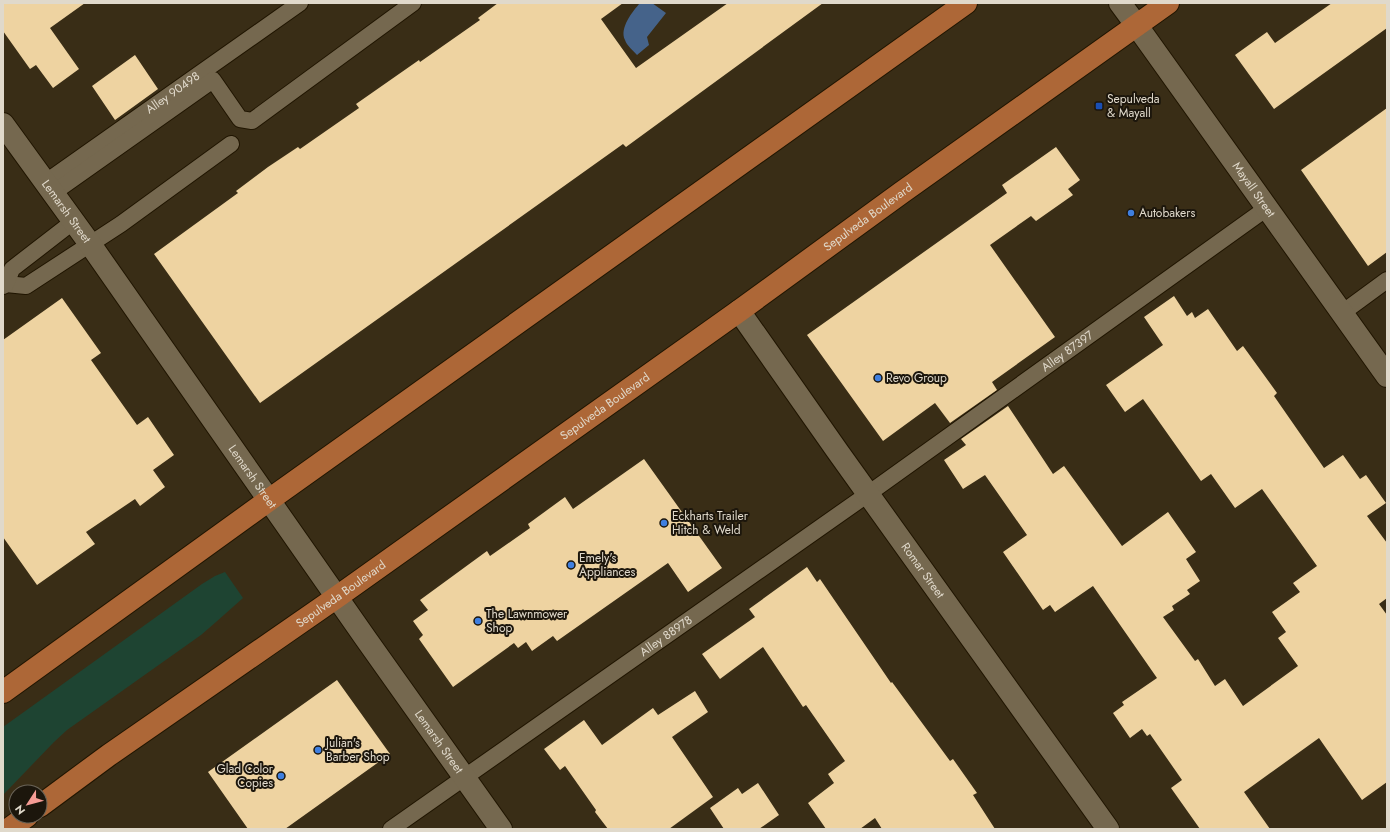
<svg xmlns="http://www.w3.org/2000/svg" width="1390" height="832" font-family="Jost,sans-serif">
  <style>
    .green { fill: #1e4432 }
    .water { fill: #45638a }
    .building { fill: #eed3a1 }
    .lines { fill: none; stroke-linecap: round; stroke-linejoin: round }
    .lane-casing { stroke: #201501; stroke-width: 18 }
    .street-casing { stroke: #201501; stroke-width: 24 }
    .secondary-casing { stroke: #201501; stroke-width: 24 }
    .primary-casing { stroke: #201501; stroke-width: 24 }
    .lane { stroke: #75684f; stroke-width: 16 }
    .street { stroke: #75684f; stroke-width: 22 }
    .secondary { stroke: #75684f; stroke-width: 22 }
    .primary { stroke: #ad6737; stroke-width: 22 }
    .transit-dot { fill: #1a4fb4; stroke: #1c160c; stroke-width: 1.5 }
    .shop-dot { fill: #3f7fe0; stroke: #1c160c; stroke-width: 1.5 }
    .labels { text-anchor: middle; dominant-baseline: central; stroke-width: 4; stroke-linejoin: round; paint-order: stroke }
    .street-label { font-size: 12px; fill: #e0d9cb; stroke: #1c160c }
    .poi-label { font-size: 12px; fill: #e0d9cb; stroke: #1c160c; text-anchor: start }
  </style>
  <rect width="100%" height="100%" fill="#392d16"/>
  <!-- green -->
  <path class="green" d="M225,572l18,26 -27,24 -15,13 -134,95 -13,12 -51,53v-68l199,-143 13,-8z"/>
  <!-- water -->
  <path class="water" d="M640,3h12l14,10 -19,24 2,8 -12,10c-4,-5 -10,-9 -12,-15 -6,-12 8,-29 15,-37z"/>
  <!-- building -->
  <path class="building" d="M3,3h82l-35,25 29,41 -26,19 -17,-23 -6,4 -27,-38z
    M498,3h125l-22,16 35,49 92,-65h95l-197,144 -3,-3 -363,259 -106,-149 84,-61 -2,-2 32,-24 30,-20 2,2 59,-41 -3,-4 63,-44 1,2 60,-42 -2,-2z
    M1332,3h55v25l-113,81 -39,-54 32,-23 8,11z
    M135,55l23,34 -43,31 -23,-34z
    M1387,108v144l-19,14 -67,-96z
    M1056,147l24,33 -12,9 5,6 -37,26 -5,-5 -41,29 65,92 -63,45 5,8 -47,33 -15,-20 -52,38 -76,-106 200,-142 -5,-8z
    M1174,296l13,20 5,-4 3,6 13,-9 29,42 6,-5 34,47 -3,3 50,72 19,-13 17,24 6,-4 20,28 -19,13 20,27v55l-8,6 8,11v167l-25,18 -43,-62 -75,54 26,37h-70l-29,-41 11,-8 -32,-46 -3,2 -5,-7 -12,9 -17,-25 11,-8 -2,-3 35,-24 -64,-92 -38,26 -5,-7 -7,5 -40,-58 24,-17 -42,-60 -22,14 -19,-29 22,-15 -5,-6 47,-33 45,68 11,-8 58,80 46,-34 28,40 -10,7 14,22 -13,9 3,4 -18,12 2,4 -11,7 32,44 3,-2 17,27 10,-7 18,27 55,-40 -20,-28 8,-6 -14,-20 28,-20 -7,-9 24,-17 -55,-77 -27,19 -24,-34 -10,7 -58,-82 -18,13 -19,-27 57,-40 -19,-28z
    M62,298l39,55 -10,7 46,65 11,-8 26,38 -21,15 12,17 -25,19 -5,-7 -49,33 9,12 -58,41 -34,-48v-197z
    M644,459l78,109 -34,24 -20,-29 -111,78 -4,-5 -21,15 -6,-9 -8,6 -4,-5 -61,44 -34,-48 4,-4 -10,-14 15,-11 -8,-10 67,-49 3,5 40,-28 -2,-4 37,-27 8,12z
    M807,567l10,15 3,-3 71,104 1,-1 58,79 3,-2 24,34 -4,2 22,34h-113l-7,-11 -15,11h-34l-18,-26 26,-20 -6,-9 17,-13 -39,-56 -3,2 -40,-60 -43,32 -18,-25 53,-37 -6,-8z
    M337,680l53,74 -105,75h-37l-40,-57z
    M695,691l13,21 -36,25 41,60 -44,32h-61l-13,-17 1,-2 -31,-44 -5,4 -16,-21 40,-29 18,25 51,-37 5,7z
    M758,783l21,32 -20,14h-35l-14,-21 28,-20 4,6z"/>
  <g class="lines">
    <!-- lane casing -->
    <g class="lane-casing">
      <g id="lane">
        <path id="s1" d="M46,182l254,-179"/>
        <path d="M53,193l160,-113 27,39 12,2 161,-118"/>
        <path d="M6,284l20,2 95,-62 110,-80"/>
        <path d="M3,286l3,-2 6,-15 62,-48"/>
        <path d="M1342,313l45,-33"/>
        <path id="s2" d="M391,829l477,-335 399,-286"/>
      </g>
    </g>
    <!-- street casing -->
    <g class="street-casing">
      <g id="street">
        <path id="s3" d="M1137,26l250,350"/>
        <path id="s4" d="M3,124l87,120 276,395 135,190"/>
        <path id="s5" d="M739,311l99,141 270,377"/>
      </g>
    </g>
    <!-- secondary casing -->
    <g class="secondary-casing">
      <path id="secondary" d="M1120,3l17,23"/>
    </g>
    <!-- primary casing -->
    <g class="primary-casing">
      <g id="primary">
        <path d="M3,692l266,-192 697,-497"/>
        <path id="s6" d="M40,806l69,-51 228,-158 402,-286 162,-118 267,-190"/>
        <path d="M9,829l18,-13"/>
      </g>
    </g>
    <!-- lane -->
    <use href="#lane" class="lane"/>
    <!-- street -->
    <use href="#street" class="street"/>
    <!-- secondary -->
    <use href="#secondary" class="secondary"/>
    <!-- primary -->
    <use href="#primary" class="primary"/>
  </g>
  <!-- markers -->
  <rect class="transit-dot" x="1095" y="102" width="8" height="8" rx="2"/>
  <g class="shop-dot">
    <circle cx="1131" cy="213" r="4"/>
    <circle cx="878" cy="378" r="4"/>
    <circle cx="664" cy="523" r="4"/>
    <circle cx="571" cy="565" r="4"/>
    <circle cx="478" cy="621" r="4"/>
    <circle cx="318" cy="750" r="4"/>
    <circle cx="281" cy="776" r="4"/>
  </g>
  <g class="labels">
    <!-- street labels -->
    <g class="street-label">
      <text stroke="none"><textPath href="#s1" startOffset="155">Alley 90498</textPath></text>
      <text stroke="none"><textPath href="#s3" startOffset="201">Mayall Street</textPath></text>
      <text stroke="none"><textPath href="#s4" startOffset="108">Lemarsh Street</textPath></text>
      <text stroke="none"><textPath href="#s6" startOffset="1016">Sepulveda Boulevard</textPath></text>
      <text stroke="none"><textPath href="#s2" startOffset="828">Alley 87397</textPath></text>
      <text stroke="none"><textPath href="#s6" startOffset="692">Sepulveda Boulevard</textPath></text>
      <text stroke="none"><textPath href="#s4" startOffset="432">Lemarsh Street</textPath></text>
      <text stroke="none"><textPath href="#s5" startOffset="318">Romar Street</textPath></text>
      <text stroke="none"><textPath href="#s6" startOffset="368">Sepulveda Boulevard</textPath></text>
      <text stroke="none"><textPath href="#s2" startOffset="336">Alley 88978</textPath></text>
      <text stroke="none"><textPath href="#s4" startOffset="756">Lemarsh Street</textPath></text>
    </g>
    <!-- poi labels -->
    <g class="poi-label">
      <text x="1107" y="99">Sepulveda<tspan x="1107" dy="14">&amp; Mayall</tspan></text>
      <text x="1139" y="213">Autobakers</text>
      <text x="886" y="378">Revo Group</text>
      <text x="672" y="516">Eckharts Trailer<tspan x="672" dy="14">Hitch &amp; Weld</tspan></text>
      <text x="579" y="558">Emely's<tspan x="579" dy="14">Appliances</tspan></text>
      <text x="486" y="614">The Lawnmower<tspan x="486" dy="14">Shop</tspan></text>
      <text x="326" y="743">Julian's<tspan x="326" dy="14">Barber Shop</tspan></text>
      <text x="273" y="769" text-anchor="end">Glad Color<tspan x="273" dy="14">Copies</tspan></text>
    </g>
  </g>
  <!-- border -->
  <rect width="1390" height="832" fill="none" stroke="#e0d9cb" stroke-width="8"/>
  <!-- north arrow -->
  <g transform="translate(28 804) rotate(234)"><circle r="19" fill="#1c160c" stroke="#6a6458"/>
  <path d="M0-3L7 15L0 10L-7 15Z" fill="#f59c95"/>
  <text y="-6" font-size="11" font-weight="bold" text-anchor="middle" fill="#e0d9cb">N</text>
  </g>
</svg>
